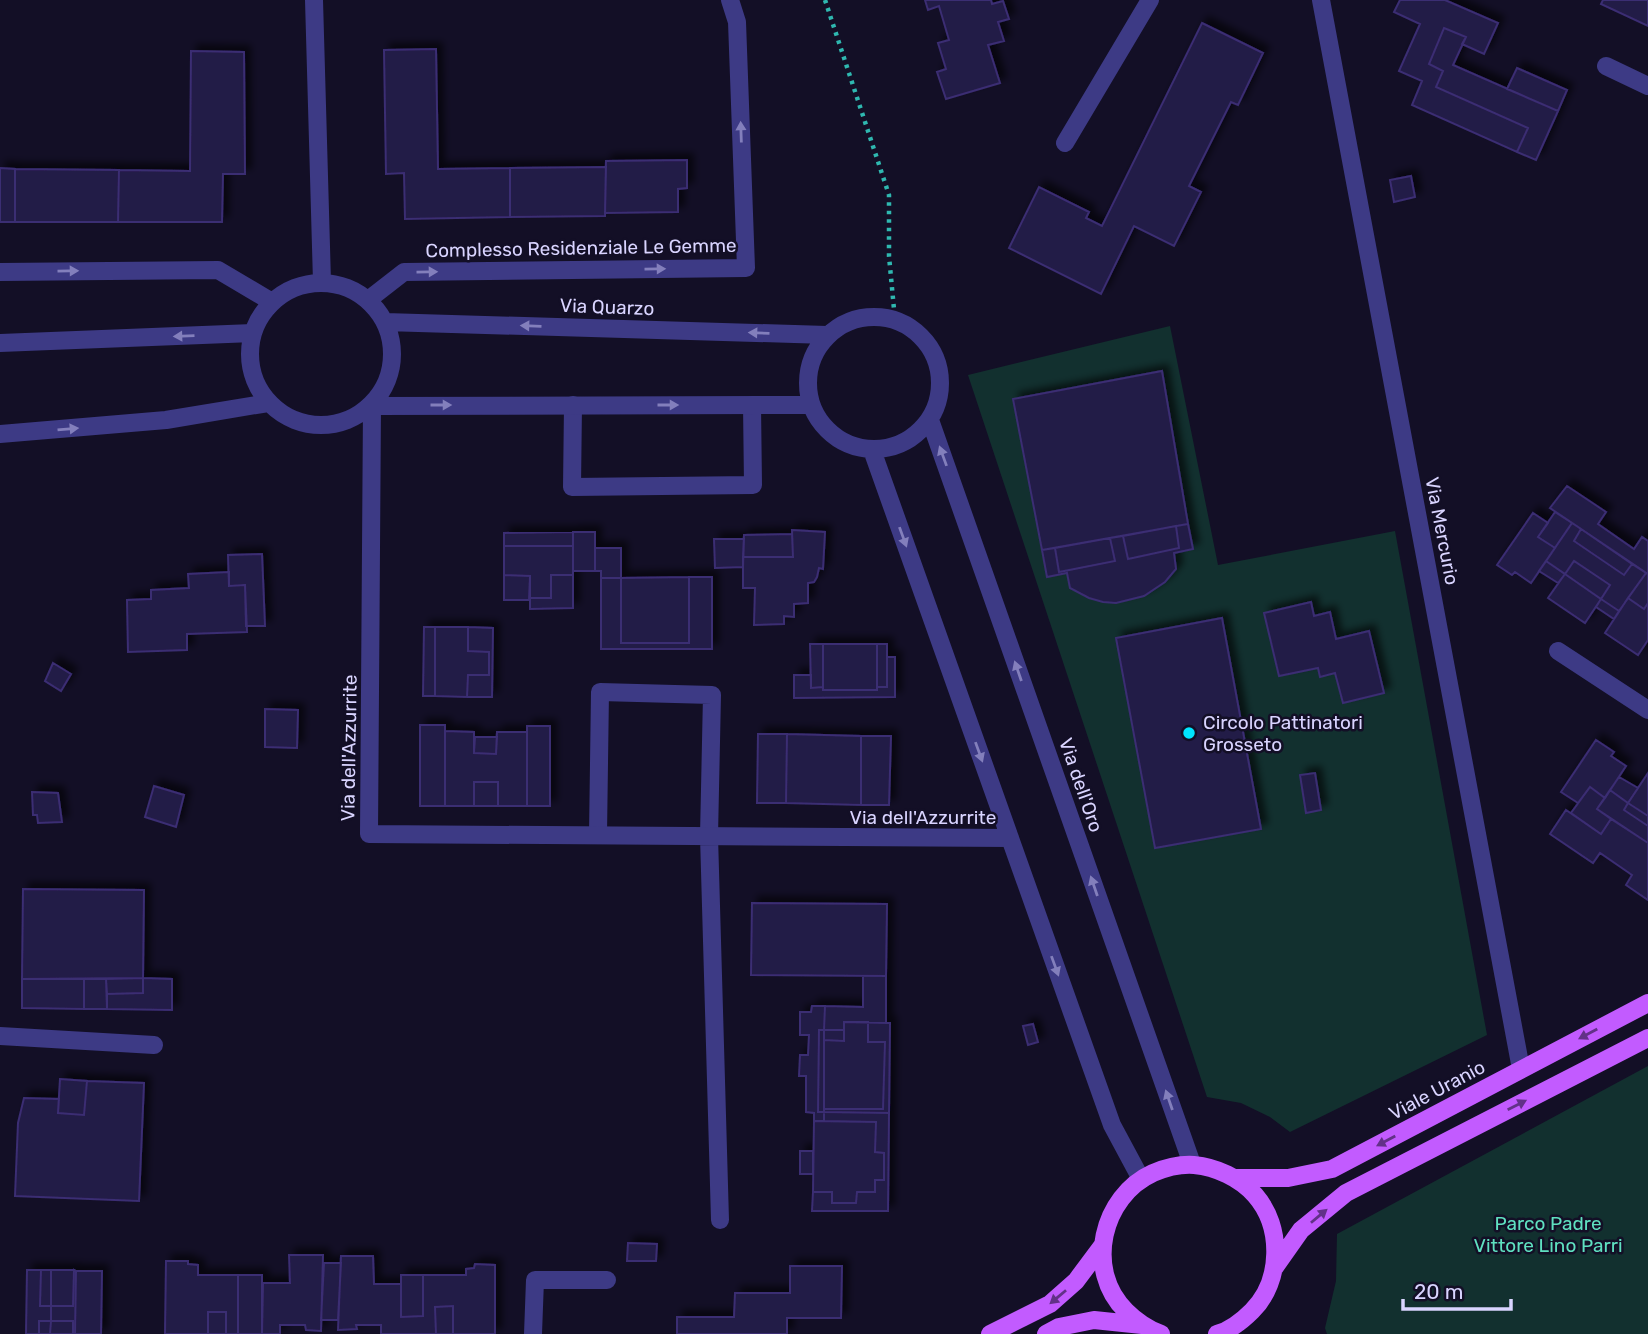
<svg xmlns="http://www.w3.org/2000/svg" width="1648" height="1334" font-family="Rubik,sans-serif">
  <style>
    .green { fill: #12302f }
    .building { fill: #241b47; stroke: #3b2d73; stroke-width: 2; filter: url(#shadow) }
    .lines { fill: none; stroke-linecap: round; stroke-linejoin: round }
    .path { stroke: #2fb8b0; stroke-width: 4.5; stroke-dasharray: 3.5 5; stroke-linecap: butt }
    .service { stroke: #3d3a85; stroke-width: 18 }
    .minor { stroke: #3d3a85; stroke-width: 18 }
    .primary { stroke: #c25bff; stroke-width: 18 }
    .oneway { fill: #837fbc }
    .oneway2 { fill: #623188 }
    .poi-dot { fill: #00e5ff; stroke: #130f26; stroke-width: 2.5 }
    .labels { text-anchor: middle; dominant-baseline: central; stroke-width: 5; stroke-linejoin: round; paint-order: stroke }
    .street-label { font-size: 19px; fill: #d9d4ff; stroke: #130f26 }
    .poi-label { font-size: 19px; fill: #d9d4ff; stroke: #130f26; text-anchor: start }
    .park-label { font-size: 19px; fill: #5fe0c0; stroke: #130f26 }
  </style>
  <defs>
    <filter id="shadow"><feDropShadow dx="6" dy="-6" stdDeviation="3.5" flood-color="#0009"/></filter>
  </defs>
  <rect width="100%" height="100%" fill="#130f26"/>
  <!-- green -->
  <path class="green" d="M1170,326l48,239 177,-34 92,504 -197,97 -20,-15 -29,-14 -34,-6 -239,-722z
    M1648,1066v268h-321l-2,-6 11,-47 1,-47z"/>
  <!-- building -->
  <path class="building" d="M925,0h66l1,4 11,-3 6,18 -11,3 6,19 -16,4 12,38 -54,16 -9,-27 9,-3 -8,-26 11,-3 -10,-34 -11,4z
    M1400,0h45l53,23 -14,31 -22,-10 4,-7 -22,-9 -15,36 14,7 -7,16 92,41 -11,24 -105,-47 10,-24 -23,-10 21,-47 -26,-12z
    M1603,0h45v26l-47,-22z
    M1202,23l61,30 -25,52 -7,-3 -42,84 12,6 -27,54 -40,-20 -33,68 -92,-46 30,-61 50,25 -3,6 16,8z
    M1444,28l22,9 -13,28 105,46 -22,49 -19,-8 11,-24 -92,-41 7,-16 -14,-7z
    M436,49l2,120 72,-1v49l-105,2 -1,-46 -18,1 -2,-124z
    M191,51l53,1 1,122h-22l-1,48h-104l1,-52 71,1z
    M1517,68l50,22 -9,21 -51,-22z
    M687,160v28l-9,1v23l-73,1 1,-52z
    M606,167l-1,49 -95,1v-49z
    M0,168l15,1v53h-15z
    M15,169l104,1 -1,52h-103z
    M1411,176l4,21 -21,5 -4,-22z
    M1162,371l26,153 -146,26 -29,-151z
    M1567,486l39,26 -8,12 36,25 8,-12 6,4v33l-98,-66z
    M1555,512l17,11 -17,25 -17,-11z
    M1533,513l15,10 -10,14 17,11 -24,35 -16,-11 -3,3 -15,-10z
    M1572,523l9,6 -7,12 50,34 8,-11 14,9 -27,38 -18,-12 9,-14 -36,-24 -9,13 -19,-13z
    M1188,524l5,25 -19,4 2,16 -11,13 -21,14 -28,7 -13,-1 -14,-4 -19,-10 -3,-15 -20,4 -5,-27 13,-2 4,24 56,-11 -5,-23 13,-2 5,23 51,-11 -3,-22z
    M1176,526l3,22 -51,11 -5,-23z
    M1581,529l51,35 -8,11 -50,-34z
    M792,530l33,2 -2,37 -4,-1 -2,9 -3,5 -6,1v20l-14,1v13l-10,-1v8l-30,1 1,-37h-12v-31h50z
    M573,532v14h-69v-13z
    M573,532h22v39h-22z
    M792,534l1,23h-50l1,-22z
    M1110,538l5,23 -56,11 -4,-24z
    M714,539h30l-1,28 -28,1z
    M504,546h69v29h-22v23h-21v-22l-26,-1z
    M595,548h26v30h-20v-7h-6z
    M262,554l3,72h-19l-1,-41 -16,1 -1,-31z
    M1546,561l19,13 -7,9 -19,-12z
    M1574,561l36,24 -9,14 -36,-25z
    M229,572v14l16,-1 2,47 -60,2v16l-59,2 -1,-52 24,-1v-9l38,-2 -1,-14z
    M1646,573l2,1v29l-4,6 -16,-11z
    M1565,574l36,25 -16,24 -37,-25z
    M504,575l26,1 -1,24h-25z
    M551,575h22v33l-43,1v-11h21z
    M689,577v66h-68v-65z
    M689,577h23v72h-111v-71h20v65h68z
    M1628,598l16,11 4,-6v37l-10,15 -33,-22z
    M1601,599l18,12 -5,8 -18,-12z
    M1311,602l3,14 16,-4 6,27 33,-8 15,62 -41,10 -8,-30 -15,4 -2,-9 -39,8 -15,-63z
    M1222,618l39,211 -106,19 -39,-210z
    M424,627h11v69h-12z
    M435,627h33v24l21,1v23h-21l-1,22 -32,-1z
    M468,627l25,1 -1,69h-25l1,-22h21v-23l-21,-1z
    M810,644h13v43l-12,1z
    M823,644h54v46h-54z
    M877,644h10v43h-10z
    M887,657h8v40l-101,1v-23h17v13l12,-1v3h54v-3h10z
    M53,663l18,11 -10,17 -16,-10z
    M265,709l33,1 -1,38 -32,-1z
    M420,725h25v81h-25z
    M527,726h23v80h-23z
    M445,731l29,1v21l22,1 1,-22h30v74h-29v-24h-24v24h-29z
    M758,734h29l-1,69h-29z
    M787,734l74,2v69l-75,-2z
    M861,736h30l-2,69h-28z
    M475,737h22l-1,17 -22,-1z
    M1596,740l18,12 -3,4 15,10 -21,32 -15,-11 -12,16 -17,-11z
    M1315,773l6,37 -15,3 -6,-38z
    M1648,773v43l-20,-13z
    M1619,777l19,11 -10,15 -18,-13z
    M474,782h24v24h-24z
    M154,786l30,9 -8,32 -31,-10z
    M1590,787l15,11 -8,11 14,10 -10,15 -30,-21z
    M1610,790l18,13 -4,7 24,16v17l-51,-34z
    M32,792l26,1 4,29 -24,1 -1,-8h-4z
    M1628,803l20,13v10l-24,-16z
    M1566,810l35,24 10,-15 37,24v57l-22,-15 6,-10 -32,-22 -7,10 -43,-29z
    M23,889l121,1 -1,88 -121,1z
    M752,903l135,1 -1,72 -135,-1z
    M863,976h23v47l-42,-1v8h-20l1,-24 38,1z
    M143,978v15l-36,1 -1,-15z
    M143,978l29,1v31l-65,-1v-15l36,-1z
    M22,979h62v30l-62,-1z
    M84,979h22l1,30h-23z
    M812,1006h13l-1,24h-5l-1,82h6v9h-10v-8l-8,-1v-36h-7l1,-21h8l1,-20h-9v-23h11z
    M844,1022h24v20h17l-2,67h-59v-69l20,1z
    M868,1023h22l-1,90 -65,-1v-3h59l2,-67h-17z
    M1033,1024l5,18 -10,3 -5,-19z
    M819,1030h5v82h-6z
    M824,1030h20v11l-20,-1z
    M60,1079l27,2 -3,34 -26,-2z
    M87,1081l57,2 -5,118 -124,-5 3,-73 6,-25 35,1 -1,14 26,2z
    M824,1112l65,1 -1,98h-76l1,-19h19v11h24l1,-11h18v-12h9v-27l-9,-1 1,-30 -52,-1z
    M814,1121l62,1 -1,30 9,1v27h-9v12h-18l-1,11h-24v-11h-19z
    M800,1151h13v23h-13z
    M628,1243l29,1 -1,17h-29z
    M289,1255h34l-2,76 -15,-1 -1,-5h-25v9h-18l1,-51h27z
    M341,1256h32l1,28h27v33l22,-1v-41h43v-6l8,-1 1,-4 20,1v69h-42v-28l-18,1 1,27h-55v-9h-25l1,4 -19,1z
    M166,1261h22v3l10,1v10h40v59h-12v-22h-18v22h-43z
    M324,1263h17l-3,57h-17z
    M790,1266h52l-1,52h-54v16h-110v-17h57l1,-24h55z
    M27,1270h14l-1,36h11v15h-12v13h-13z
    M41,1270h10v36h-11z
    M51,1270h23l-1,36h-22z
    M74,1270l2,1 -1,63h-2v-13h-22v-15h22z
    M76,1271h26l-1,63h-26z
    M238,1275h24v59h-24z
    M401,1275h22v41l-22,1z
    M453,1306v28h-17l-1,-27z
    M208,1312h18v22h-18z
    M39,1321h12l-1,13h-11z
    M51,1321h22v13h-23z"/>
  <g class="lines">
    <!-- path -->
    <path class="path" d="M825,0l64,195v61l6,64"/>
    <!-- service -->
    <path class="service" d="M573,405l-1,82 181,-2 -1,-80
      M598,835l2,-143 112,3 -3,141"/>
    <!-- minor -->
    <path class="minor" d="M314,0l8,282
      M1321,0l200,1069
      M1606,66l42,20
      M1065,143l85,-143
      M0,272l218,-2 54,32
      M250 354a71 71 0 1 1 142 0a71 71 0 1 1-142 0Z
      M368,300l36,-28 342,-4 -9,-246 -7,-22
      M808 383a66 66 0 1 1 132 0a66 66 0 1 1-132 0Z
      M385,322l442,13
      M0,343l253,-10
      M811,405l-439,1 -3,428 641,4
      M930,420l262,744
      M0,434l166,-14 102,-17
      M872,450l240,675 29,54
      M1558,651l90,59
      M709,836l11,384
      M0,1036l154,9
      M533,1334l2,-54h72"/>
    <!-- primary -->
    <path class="primary" d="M1235,1178h53l44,-9 316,-166
      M1275,1267l26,-37 45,-37 302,-155
      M990,1334l60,-30 26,-23 26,-35
      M1046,1334l13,-7 35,-7 48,5
      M1161,1334c-13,-5 -25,-13 -35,-23 -42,-41 -24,-115 27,-138 12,-5 27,-9 41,-8 22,2 46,13 61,30 28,32 27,86 -3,116 -10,10 -21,19 -35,23"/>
  </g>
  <!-- one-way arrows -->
  <defs><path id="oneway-solid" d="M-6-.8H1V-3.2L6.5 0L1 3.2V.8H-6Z" transform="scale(1.75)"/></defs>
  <g class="oneway">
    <use href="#oneway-solid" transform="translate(741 132) rotate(-92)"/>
    <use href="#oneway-solid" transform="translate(655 269) rotate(-1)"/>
    <use href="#oneway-solid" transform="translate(68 271) rotate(-1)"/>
    <use href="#oneway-solid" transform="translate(427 272) rotate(-1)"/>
    <use href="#oneway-solid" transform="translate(531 326) rotate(-178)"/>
    <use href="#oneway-solid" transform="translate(759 333) rotate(-178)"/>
    <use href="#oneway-solid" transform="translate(184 336) rotate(178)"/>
    <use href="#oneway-solid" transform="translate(441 405)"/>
    <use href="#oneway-solid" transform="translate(668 405)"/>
    <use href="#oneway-solid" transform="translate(68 429) rotate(-5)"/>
    <use href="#oneway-solid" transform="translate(943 456) rotate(-110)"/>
    <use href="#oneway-solid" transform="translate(903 537) rotate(70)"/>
    <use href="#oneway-solid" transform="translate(1018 671) rotate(-109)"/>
    <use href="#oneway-solid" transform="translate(979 752) rotate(70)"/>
    <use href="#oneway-solid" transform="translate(1094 886) rotate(-109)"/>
    <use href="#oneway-solid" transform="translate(1055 966) rotate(70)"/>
    <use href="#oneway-solid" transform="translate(1169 1100) rotate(-109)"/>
  </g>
  <g class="oneway2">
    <use href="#oneway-solid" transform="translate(1588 1034) rotate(152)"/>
    <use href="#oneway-solid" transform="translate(1517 1105) rotate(-27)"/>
    <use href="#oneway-solid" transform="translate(1386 1141) rotate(152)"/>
    <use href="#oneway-solid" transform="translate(1319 1216) rotate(-40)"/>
    <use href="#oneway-solid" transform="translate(1058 1297) rotate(140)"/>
  </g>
  <!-- markers -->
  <circle class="poi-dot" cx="1189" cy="733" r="7"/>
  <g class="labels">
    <!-- street labels -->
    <g class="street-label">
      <text transform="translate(581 248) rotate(-1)">Complesso Residenziale Le Gemme</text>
      <text transform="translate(607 307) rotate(2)">Via Quarzo</text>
      <text transform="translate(1442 531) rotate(79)">Via Mercurio</text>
      <text transform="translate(349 748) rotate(-89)">Via dell'Azzurrite</text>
      <text transform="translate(1081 785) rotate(71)">Via dell'Oro</text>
      <text x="923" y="817">Via dell'Azzurrite</text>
      <text transform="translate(1437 1090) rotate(-28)">Viale Uranio</text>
    </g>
    <!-- poi labels -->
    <g class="poi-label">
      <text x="1203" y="722">Circolo Pattinatori<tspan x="1203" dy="22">Grosseto</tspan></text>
    </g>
    <!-- park labels -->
    <g class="park-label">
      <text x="1548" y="1223">Parco Padre<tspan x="1548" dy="22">Vittore Lino Parri</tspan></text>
    </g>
  </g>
  <!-- scale -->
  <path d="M1403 1299v10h108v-10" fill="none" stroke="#d9d4ff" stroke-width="3.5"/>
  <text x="1414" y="1299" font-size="21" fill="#d9d4ff" stroke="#130f26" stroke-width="5" paint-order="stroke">20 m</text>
</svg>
